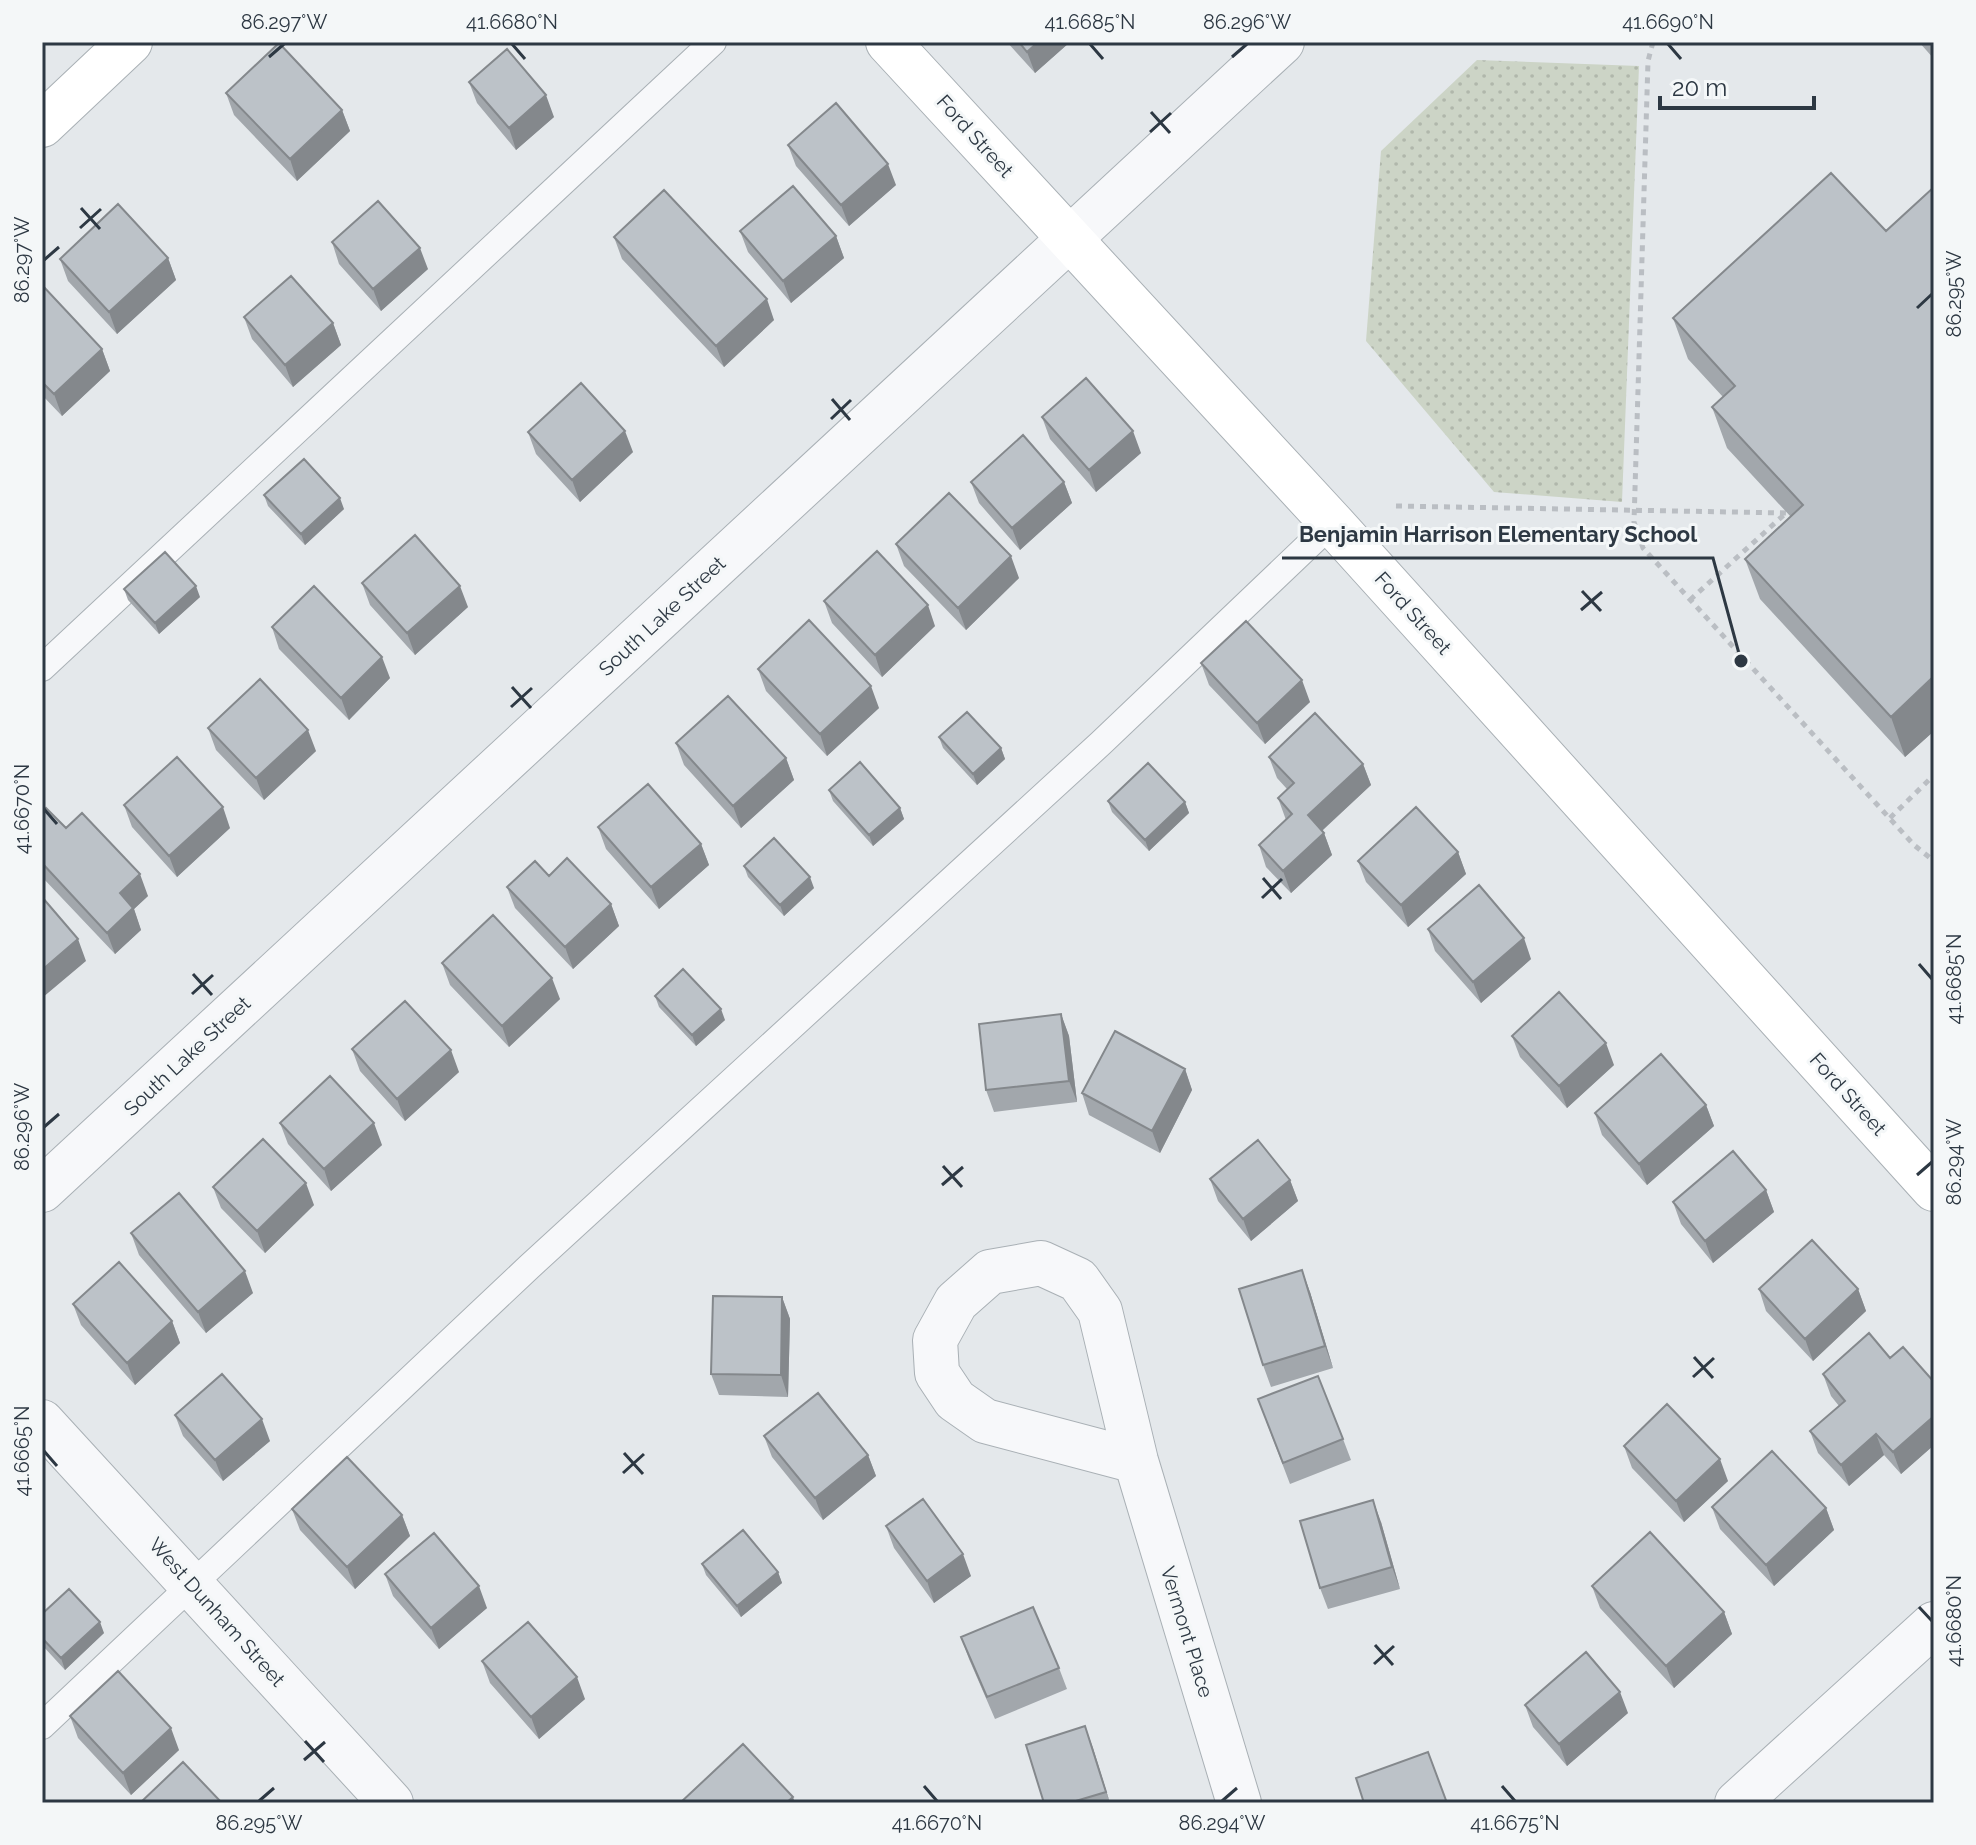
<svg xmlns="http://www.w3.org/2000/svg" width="1976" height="1845" font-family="Raleway,sans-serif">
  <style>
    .park { fill: url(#park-dots) }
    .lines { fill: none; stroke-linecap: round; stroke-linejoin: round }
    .lane-casing { stroke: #a9b0b5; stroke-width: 28 }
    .street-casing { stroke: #a9b0b5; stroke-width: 46 }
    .secondary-casing { stroke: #a9b0b5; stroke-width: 46 }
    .path { stroke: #babec3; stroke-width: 5; stroke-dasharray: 6 6; stroke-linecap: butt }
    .lane { stroke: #f7f8fa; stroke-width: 26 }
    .street { stroke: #f7f8fa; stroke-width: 44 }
    .secondary { stroke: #fff; stroke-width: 44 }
    .wall { fill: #a2a7ac }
    .shaded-wall { fill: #84888c }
    .building { fill: #bcc2c8; stroke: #84888c; stroke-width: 2 }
    .ticks { fill: none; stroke: #2d3843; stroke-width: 3 }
    .labels { text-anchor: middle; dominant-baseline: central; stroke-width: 6; stroke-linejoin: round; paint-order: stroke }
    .street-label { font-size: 20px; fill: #2d3843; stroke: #f4f7f8 }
    .leader { fill: none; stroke: #2d3843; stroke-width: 3 }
    .callout-dot { fill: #2d3843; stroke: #f4f7f8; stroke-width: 3 }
    .callout-label { font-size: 22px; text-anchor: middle; font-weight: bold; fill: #2d3843; stroke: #f4f7f8; stroke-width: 6; stroke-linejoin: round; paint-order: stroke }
    .neatline { fill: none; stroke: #2d3843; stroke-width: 3 }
    .ticks-label { font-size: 20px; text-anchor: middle; fill: #2d3843 }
  </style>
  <defs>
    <pattern id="park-dots" width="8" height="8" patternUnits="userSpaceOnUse" patternTransform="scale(2)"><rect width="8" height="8" fill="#ccd4c6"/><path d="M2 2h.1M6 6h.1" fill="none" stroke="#b0b7ab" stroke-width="1.8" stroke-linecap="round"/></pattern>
  </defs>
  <rect width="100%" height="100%" fill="#e4e8eb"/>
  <!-- park -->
  <path class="park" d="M1477,60l162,6 -17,436 -128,-10 -128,-151 15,-190z"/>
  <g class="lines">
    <!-- lane casing -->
    <g class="lane-casing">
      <path id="lane" d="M42,668l671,-626
        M42,1726l487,-459 572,-524 231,-220"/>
    </g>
    <!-- street casing -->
    <g class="street-casing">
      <path id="street" d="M42,1190l1240,-1148
        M42,1422l349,381
        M1136,1461l-151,-40 -30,-21 -18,-27 -2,-33 21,-38 34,-30 51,-9 37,17 22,31 36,150 103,342
        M1737,1803l197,-179"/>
    </g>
    <!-- secondary casing -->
    <g class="secondary-casing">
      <path id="secondary" d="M888,42l444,481 602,666
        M42,125l88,-83"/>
    </g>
    <!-- path -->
    <path class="path" d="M1653,42l-5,19 -14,461 9,26 271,297 20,16
      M1396,506l391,7
      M1690,600l96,-87
      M1890,818l44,-43"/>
    <!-- lane -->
    <use href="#lane" class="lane"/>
    <!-- street -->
    <use href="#street" class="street"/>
    <!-- secondary -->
    <use href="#secondary" class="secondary"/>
  </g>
  <!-- wall -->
  <path class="wall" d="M1007,42h63l-35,31z
    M1919,42h15v17z
    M469,82l85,35 -38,33 -39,-47z
    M226,93l116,17 8,21 -53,50 -63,-66z
    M788,145l108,40 -47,41 -53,-60z
    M1934,187v544l-29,26 -145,-158 -15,-40 46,-42 -64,-69 -15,-41 11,-10 -35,-38 -15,-41 213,-87z
    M740,231l96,5 8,22 -53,45 -43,-51z
    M614,237l160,83 -50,47 -102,-108z
    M332,242l96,27 -47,42 -42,-47z
    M168,258l8,22 -59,54 -49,-53 -8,-22z
    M42,285l60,64 8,22 -48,45 -20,-21z
    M244,317l89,6 8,22 -48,42 -41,-48z
    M1042,417l99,36 -45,39 -46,-53z
    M528,432l105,20 -53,50 -44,-48z
    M971,482h93l8,21 -52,47 -41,-47z
    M264,495l80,14 -39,36 -37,-39z
    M896,544l123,34 -53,52 -62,-64z
    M362,583l106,24 -53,48 -45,-50z
    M124,589l76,8 -41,37 -31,-34z
    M824,601l111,25 -53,51 -50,-54z
    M272,627l118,51 -41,42 -70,-71z
    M1201,663l109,39 -45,42 -56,-59z
    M758,669l121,39 -52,48 -61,-65z
    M208,728l108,23 -52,49 -48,-50z
    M939,737l62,11 4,11 -28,26 -34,-37z
    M676,743l110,15 8,22 -53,48 -57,-63z
    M1269,757l94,7 8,21 -49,46 2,2 8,22 -41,38 -25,-26 -7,-22 27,-25 -8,-22 9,-9 -10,-11z
    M829,790l71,18 4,11 -31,27 -40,-45z
    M1108,801l77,1 4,11 -40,38 -37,-39z
    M124,805l106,23 -53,49 -45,-50z
    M42,812l24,16 82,68 -14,13 7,21 -26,24 -73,-77z
    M598,827l103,17 8,21 -50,44 -53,-60z
    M1458,852l8,22 -58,53 -42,-45 -8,-21z
    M744,866l70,22 -30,28 -36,-39z
    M549,876l62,28 8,22 -46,43 -58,-61 -8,-21z
    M1428,929l103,30 -50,44 -46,-52z
    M442,963l118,36 -51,48 -59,-62z
    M655,996l70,24 -29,26 -37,-39z
    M1061,1014l8,22 8,66 -83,10 -8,-22z
    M1512,1036l102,29 -47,43 -47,-51z
    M352,1049l107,23 -54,49 -45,-50z
    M1185,1069l7,21 -32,63 -71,-38 -7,-22z
    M1706,1105l8,21 -67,59 -45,-50 -7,-22z
    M280,1123l102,22 -51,46 -43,-47z
    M1210,1179l80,1 8,21 -47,40 -33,-40z
    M213,1187l101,18 -49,48 -44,-45z
    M1766,1190l8,22 -61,51 -32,-39 -8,-22z
    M131,1233l122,60 -47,40 -67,-78z
    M1759,1289h99l8,22 -53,50 -47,-50z
    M1310,1292l23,76 -62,19 -8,-22z
    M782,1297l8,22 -2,78 -69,-2 -8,-21z
    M73,1304l99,17 8,22 -45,42 -54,-60z
    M1890,1358l44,24v63l-33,29 -17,-19 -35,31 -31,-33 -8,-22 29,-25 -8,-10 -8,-22z
    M175,1415l95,26 -47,40 -40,-45z
    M1266,1421l77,18 8,21 -61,24z
    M764,1436l104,19 8,21 -53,44 -51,-63z
    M1624,1446l104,35 -44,41 -52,-54z
    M1712,1507l114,1 8,22 -60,56 -54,-57z
    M292,1509l110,6 8,21 -55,53 -55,-59z
    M1381,1522l19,67 -72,20 -8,-21z
    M886,1526l85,50 -37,27 -40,-55z
    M702,1564l76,8 4,11 -41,34 -35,-42z
    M385,1574l102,34 -48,41 -46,-53z
    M1592,1586l132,26 8,22 -58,54 -74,-80z
    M42,1614l62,19 -39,37 -23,-25z
    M961,1637l98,31 8,21 -72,30 -26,-60z
    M482,1661l103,38 -46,40 -49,-56z
    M1525,1705l103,8 -61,53 -34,-39z
    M70,1716l109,34 -48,45 -53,-57z
    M1085,1726l25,77h-66z"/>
  <!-- shaded-wall -->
  <path class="shaded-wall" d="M1038,42h32l-35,31 -8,-21z
    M546,95l8,22 -38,33 -7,-22z
    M342,110l8,21 -53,50 -7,-22z
    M888,164l8,21 -47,41 -8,-21z
    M836,236l8,22 -53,45 -8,-22z
    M420,248l8,21 -47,42 -8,-22z
    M168,258l8,22 -59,54 -8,-22z
    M767,299l7,21 -50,47 -8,-21z
    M333,323l8,22 -48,42 -8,-22z
    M102,349l8,22 -48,45 -8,-22z
    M625,431l8,21 -53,50 -8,-22z
    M1133,431l8,22 -45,39 -7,-22z
    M1064,482l8,21 -52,47 -8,-22z
    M340,498l4,11 -39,36 -4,-11z
    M1011,556l8,22 -53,52 -8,-22z
    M196,586l4,11 -41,37 -4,-11z
    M460,586l8,21 -53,48 -8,-22z
    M928,605l7,21 -53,51 -7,-22z
    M382,657l8,21 -41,42 -8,-22z
    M1934,676v55l-29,26 -14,-40z
    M1302,680l8,22 -45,42 -8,-21z
    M871,686l8,22 -52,48 -7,-22z
    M308,730l8,21 -52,49 -8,-22z
    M1001,748l4,11 -28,26 -4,-11z
    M786,758l8,22 -53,48 -8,-22z
    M1363,764l8,21 -56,52 -7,-22z
    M1185,802l4,11 -40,38 -4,-11z
    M223,807l7,21 -53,49 -8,-21z
    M900,808l4,11 -31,27 -4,-11z
    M1324,833l8,22 -41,38 -8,-22z
    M701,844l8,21 -50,44 -8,-22z
    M1458,852l8,22 -58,53 -7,-22z
    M140,874l8,22 -14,13 7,21 -26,24 -8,-21 13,-40z
    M810,877l4,11 -30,28 -4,-11z
    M611,904l8,22 -46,43 -8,-22z
    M1524,938l7,21 -50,44 -8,-21z
    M78,939l8,22 -44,37v-28z
    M552,978l8,21 -51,48 -7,-21z
    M721,1009l4,11 -29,26 -4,-11z
    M1061,1014l8,22 8,66 -8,-21z
    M1606,1043l8,22 -47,43 -8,-22z
    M451,1050l8,22 -54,49 -8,-22z
    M1185,1069l7,21 -32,63 -8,-22z
    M1706,1105l8,21 -67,59 -8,-21z
    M374,1123l8,22 -51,46 -7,-22z
    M1290,1180l8,21 -47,40 -8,-22z
    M306,1183l8,22 -49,48 -8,-22z
    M1766,1190l8,22 -61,51 -8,-22z
    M1302,1270l8,22 23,76 -8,-22z
    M245,1271l8,22 -47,40 -8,-21z
    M1858,1289l8,22 -53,50 -8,-22z
    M782,1297l8,22 -2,78 -7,-22z
    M172,1321l8,22 -45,42 -8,-22z
    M1934,1416v29l-33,29 -8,-22z
    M262,1419l8,22 -47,40 -8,-21z
    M1876,1434l8,21 -35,31 -8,-21z
    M868,1455l8,21 -53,44 -8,-22z
    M1720,1459l8,22 -44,41 -8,-21z
    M1373,1500l8,22 19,67 -8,-22z
    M1826,1508l8,22 -60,56 -8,-21z
    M402,1515l8,21 -55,53 -8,-22z
    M963,1554l8,22 -37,27 -7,-22z
    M778,1572l4,11 -41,34 -4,-11z
    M479,1586l8,22 -48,41 -8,-21z
    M1724,1612l8,22 -58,54 -8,-22z
    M100,1622l4,11 -39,37 -4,-12z
    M577,1677l8,22 -46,40 -8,-22z
    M1620,1692l8,21 -61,53 -8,-22z
    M1085,1726l8,22 17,55 -4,-11z
    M171,1728l8,22 -48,45 -8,-22z
    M793,1797l2,6h-9z"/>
  <!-- building -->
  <path class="building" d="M1019,42h19l-11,10z
    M279,43l63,67 -52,49 -64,-66z
    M507,49l39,46 -37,33 -40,-46z
    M836,103l52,61 -47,41 -53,-60z
    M1831,173l55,58 48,-44v489l-43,41 -146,-158 58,-54 -91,-98 23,-21 -62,-68z
    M793,186l43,50 -53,45 -43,-50z
    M664,190l103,109 -51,47 -102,-109z
    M378,201l42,47 -47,41 -41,-47z
    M118,204l50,54 -59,54 -49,-53z
    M291,276l42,47 -48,42 -41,-48z
    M42,285l60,64 -48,45 -12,-12z
    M1086,378l47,53 -44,39 -47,-53z
    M581,383l44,48 -53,49 -44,-48z
    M1023,435l41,47 -52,46 -41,-46z
    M304,459l36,39 -39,36 -37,-39z
    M949,493l62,63 -53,52 -62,-64z
    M415,535l45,51 -53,47 -45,-50z
    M877,551l51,54 -53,50 -51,-54z
    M165,552l31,34 -41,37 -31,-34z
    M314,586l68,71 -41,41 -69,-71z
    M809,620l62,66 -51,48 -62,-65z
    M1246,621l56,59 -45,43 -56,-60z
    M260,679l48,51 -52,48 -48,-50z
    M728,696l58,62 -53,48 -57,-63z
    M967,712l34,36 -28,26 -34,-37z
    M1315,713l48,51 -55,51 16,18 -41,38 -24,-26 33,-31 -14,-16 16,-15 -25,-26z
    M177,757l46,50 -54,49 -45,-51z
    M860,762l40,46 -31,27 -40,-45z
    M1148,763l37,39 -40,38 -37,-39z
    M648,784l53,60 -50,43 -53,-60z
    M1416,807l42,45 -57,53 -43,-44z
    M46,808l20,20 16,-15 58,61 -20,19 13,15 -26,25 -65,-70v-51z
    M774,838l36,39 -30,28 -36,-39z
    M567,858l44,46 -46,43 -58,-60 28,-26 14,15z
    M1479,885l45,53 -51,44 -45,-53z
    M42,897l36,42 -36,31z
    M493,915l59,63 -50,48 -60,-63z
    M683,969l38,40 -29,26 -37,-39z
    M1559,992l47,51 -47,43 -47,-50z
    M405,1001l46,49 -54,49 -45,-50z
    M1061,1014l8,67 -83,9 -7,-66z
    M1115,1031l70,38 -33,62 -70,-38z
    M1661,1054l45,51 -67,59 -44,-51z
    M330,1076l44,47 -50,46 -44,-46z
    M263,1139l43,44 -49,48 -44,-44z
    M1258,1140l32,40 -47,39 -33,-40z
    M1733,1151l33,39 -61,51 -32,-39z
    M179,1193l66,78 -47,41 -67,-79z
    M1812,1240l46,49 -53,50 -46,-50z
    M119,1262l53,59 -45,42 -54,-59z
    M1302,1270l23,76 -62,19 -24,-76z
    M713,1296l69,1 -1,78 -70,-1z
    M1869,1333l21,25 13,-11 31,35v34l-41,36 -17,-18 -35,31 -31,-34 35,-30 -22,-27z
    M222,1374l40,45 -47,41 -40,-45z
    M1318,1376l25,63 -60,24 -25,-64z
    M818,1393l50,62 -53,43 -51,-62z
    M1667,1404l53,55 -44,42 -52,-55z
    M1772,1451l54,57 -60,57 -54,-58z
    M347,1457l55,58 -55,52 -55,-58z
    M923,1499l40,55 -36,27 -41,-55z
    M1373,1500l19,67 -72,21 -20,-67z
    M743,1530l35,42 -41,34 -35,-42z
    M1650,1532l74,80 -58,54 -74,-80z
    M434,1533l45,53 -48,42 -46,-54z
    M69,1589l31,33 -39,36 -19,-20v-24z
    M1033,1607l26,61 -72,29 -26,-60z
    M528,1622l49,55 -46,40 -49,-56z
    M1586,1652l34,40 -61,52 -34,-39z
    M118,1671l53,57 -48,45 -53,-57z
    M1085,1726l21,66 -37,11h-25l-18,-58z
    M743,1744l50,53 -7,6h-106z
    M1428,1752l19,51h-83l-8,-25z
    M183,1762l39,41h-82z"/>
  <!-- ticks -->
  <path class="ticks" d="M512,44l13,15M1090,44l13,15M1668,44l13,15M269,57l15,-13M1232,57l15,-13M1151,112l19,21M1150,132l21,-19M81,208l19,21M80,228l21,-19M44,260l15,-13M1917,308l15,-14M832,399l18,21M831,419l20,-19M1582,591l19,20M1581,610l21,-18M512,687l19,21M511,707l21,-19M44,809l13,15M1263,878l18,21M1262,898l20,-19M1919,964l13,15M193,974l19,21M192,994l21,-19M44,1127l15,-13M943,1166l19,21M1917,1175l15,-13M942,1185l21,-18M1694,1357l19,21M1693,1377l21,-19M44,1451l13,15M624,1453l19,21M623,1473l21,-19M1919,1607l13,14M1375,1645l18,20M1374,1664l20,-18M305,1741l19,21M304,1760l21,-18M924,1786l13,15M1502,1786l13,15M259,1801l15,-13M1222,1801l15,-13"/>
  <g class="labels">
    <!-- street labels -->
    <g class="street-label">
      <text transform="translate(975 136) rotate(48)">Ford Street</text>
      <text transform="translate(1413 613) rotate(48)">Ford Street</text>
      <text transform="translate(662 616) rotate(-43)">South Lake Street</text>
      <text transform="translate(187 1056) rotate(-43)">South Lake Street</text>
      <text transform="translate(1848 1094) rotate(48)">Ford Street</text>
      <text transform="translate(217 1612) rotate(48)">West Dunham Street</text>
      <text transform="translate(1187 1632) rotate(73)">Vermont Place</text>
    </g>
  </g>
  <!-- callouts -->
  <path class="leader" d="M1741 661L1713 558H1282"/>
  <circle class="callout-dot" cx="1741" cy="661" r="8"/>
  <g class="callout-label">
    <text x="1498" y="542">Benjamin Harrison Elementary School</text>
  </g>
  <!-- border -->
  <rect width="1976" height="1845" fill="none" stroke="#f4f7f8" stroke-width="88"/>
  <!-- scale -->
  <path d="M1660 96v12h154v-12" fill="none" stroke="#2d3843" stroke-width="4"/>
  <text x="1672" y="96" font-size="24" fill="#2d3843" stroke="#f4f7f8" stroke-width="6" paint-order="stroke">20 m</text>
  <rect x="44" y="44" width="1888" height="1757" class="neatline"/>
  <g class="ticks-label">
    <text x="284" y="29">86.297°W</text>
    <text x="512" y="29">41.6680°N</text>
    <text x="1090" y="29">41.6685°N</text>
    <text x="1247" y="29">86.296°W</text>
    <text x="1668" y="29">41.6690°N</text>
    <text transform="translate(22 260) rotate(-90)" y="7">86.297°W</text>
    <text transform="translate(1954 294) rotate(-90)" y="7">86.295°W</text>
    <text transform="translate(22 809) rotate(-90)" y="7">41.6670°N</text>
    <text transform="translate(1954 979) rotate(-90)" y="7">41.6685°N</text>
    <text transform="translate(22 1127) rotate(-90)" y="7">86.296°W</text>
    <text transform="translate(1954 1162) rotate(-90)" y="7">86.294°W</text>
    <text transform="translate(22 1451) rotate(-90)" y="7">41.6665°N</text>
    <text transform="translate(1954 1621) rotate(-90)" y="7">41.6680°N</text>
    <text x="259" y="1830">86.295°W</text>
    <text x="937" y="1830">41.6670°N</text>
    <text x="1222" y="1830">86.294°W</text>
    <text x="1515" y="1830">41.6675°N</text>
  </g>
</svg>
